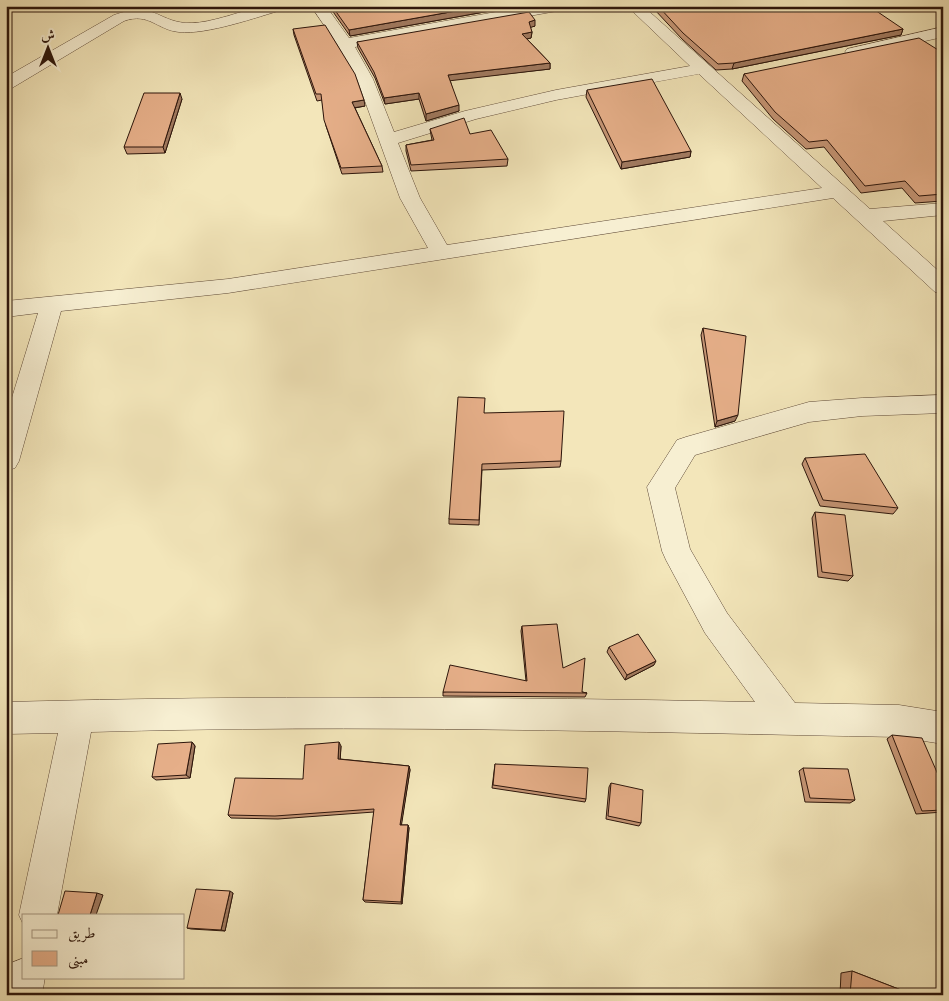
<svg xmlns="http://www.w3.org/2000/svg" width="949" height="1001" font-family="'EB Garamond',Amiri,serif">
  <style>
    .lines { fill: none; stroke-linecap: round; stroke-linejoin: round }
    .minor-casing { stroke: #5e4937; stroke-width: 1 }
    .minor { fill: #f7efd2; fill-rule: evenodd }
    .wall { fill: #c69676; stroke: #2c150b }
    .shaded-wall { fill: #a17a60; stroke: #2c150b }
    .building { fill: #e6af89; stroke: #2c150b }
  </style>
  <rect width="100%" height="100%" fill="#f3e6ba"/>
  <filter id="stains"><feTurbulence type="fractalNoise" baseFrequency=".004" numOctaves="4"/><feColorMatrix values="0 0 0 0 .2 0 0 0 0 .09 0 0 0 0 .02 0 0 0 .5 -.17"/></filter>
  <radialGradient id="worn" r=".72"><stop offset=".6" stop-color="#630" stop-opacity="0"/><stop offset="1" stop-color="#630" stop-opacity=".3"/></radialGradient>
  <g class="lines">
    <!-- minor casing -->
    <g class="minor-casing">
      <path id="minor" d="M261,6h26l-2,3c-28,8 -78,26 -106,23 -22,-2 -30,-20 -55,-11l-112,67 -6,1v-12l108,-62c43,-15 44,9 78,8 18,0 51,-12 69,-17z
        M311,6h15l23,32 181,-32h34l-2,3 -5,2 -202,36 18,32 21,53 71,-21 91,-21 134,-24 -63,-60h16l227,203 73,-6v12l-60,6 60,54v19l-8,-2 -102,-94 -605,95 -167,18 -42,150 -4,7 -9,3v-54l32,-104 -32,4v-16l222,-22 200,-31 -28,-50 -43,-119 -20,-35zM699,74l123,114 -375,57 -27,-47 -22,-55 78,-24 80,-19z
        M934,6h9v5l-7,-2z
        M943,27v10l-90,20 -6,-2 -2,-3 2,-3z
        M943,395v18l-81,3 -53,6 -114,33 -20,33 15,61 37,64 68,90 104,2 44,7v32l-44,-7c-269,-5 -539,-13 -808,-5l-34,183h-33v11l-5,-11 39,-182 -52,1v-32c249,-7 499,-5 749,0l-50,-69 -39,-73 -4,-9 -15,-64 30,-47 9,-3 123,-35 53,-4z
        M24,958v19h21l-3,18h-36v-20l5,-12z"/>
    </g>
    <!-- minor -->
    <use href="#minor" class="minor"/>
  </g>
  <!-- wall -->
  <path class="wall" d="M329,6h189l-168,30z
    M654,6h137l1,1 111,22 -2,6 -169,34 -16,1 -34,-31 -28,-30z
    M535,26l-5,1 2,5 -1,6 -4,1 23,24v6l-100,11 9,31 -33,10 -7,-22 -34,5 -10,-26 -17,-30 -1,-6z
    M293,29l72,77 -10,2 27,58 1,6 -41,2 -16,-48 -4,-26 -5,1 -23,-66z
    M943,53v148l-28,2 -13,-15 -41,5 -37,-46 -18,2 -33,-30 -31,-38 2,-7z
    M587,90l104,61 -1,6 -69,12 -35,-72z
    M182,99l-17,54 -38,1 -3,-7z
    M430,129l40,5 38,25 -1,7 -96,5 -5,-20v-6l26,-5 -1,-5z
    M703,328l32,93 -20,6 -14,-92z
    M484,413l77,48 -1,6 -78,3 -3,55 -30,-1v-5z
    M805,458l93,50 -5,6 -73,-8 -18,-42z
    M815,512l38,64 -5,5 -30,-4 -6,-59z
    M522,626l41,42 19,24 5,1 -2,4 -142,-1v-4l83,-11 -5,-50z
    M609,647l45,18 -29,15 -18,-28z
    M892,735l51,51v26l-27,2 -29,-75z
    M192,742l3,4 -5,32 -34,2 -4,-3z
    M341,746l-1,13 69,7 1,4 -9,55h7l1,3 -7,76 -37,-2 -2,-2 11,-88 -96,7 -47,-1 -3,-3 75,-36z
    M495,764l91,35 -1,3 -93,-14z
    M803,768l52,32 -5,3 -45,-1 -6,-31z
    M611,783l30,40 -2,3 -33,-7 3,-32z
    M233,893l-8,38 -34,-2 -4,-1z
    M852,971l62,24h-74l1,-22z"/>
  <!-- shaded-wall -->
  <path class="shaded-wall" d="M484,6h34l-168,30 -1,-6z
    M535,20v6l-6,2v-6z
    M903,29l-2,6 -169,34 2,-6z
    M532,32l-1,6 -9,2v-6z
    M550,63v6l-102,12v-6z
    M180,93l2,6 -17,54 -2,-6z
    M419,93v6l-34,5 -1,-6z
    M364,100l1,6 -12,2 -1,-6z
    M459,105v6l-33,10v-7z
    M691,151l-1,6 -69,12 1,-7z
    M738,415l-3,6 -20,6 2,-6z
    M656,661l-2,4 -29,15 2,-5z
    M192,742l3,4 -5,32 -4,-3z
    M339,742l2,4 -1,17 -2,-4z
    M409,766l1,4 -9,58 -1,-3z
    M408,825l1,3 -7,76 -1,-2z
    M230,891l3,2 -8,38 -4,-1z
    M97,893l6,2 -7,20h-6z"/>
  <!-- building -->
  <path class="building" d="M332,6h152l-135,24z
    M658,6h133l1,1 15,-1h62l34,23 -169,34 -16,1 -35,-31z
    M529,12l6,8 -6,2 3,10 -10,2 28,29 -102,12 11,30 -33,9 -7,-21 -35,5 -10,-26 -17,-30z
    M325,25l30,49 9,26 -12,2 30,64 -41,2 -17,-48 -3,-26h-5l-23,-65z
    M919,38l24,15v141l-24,2 -14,-15 -40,5 -38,-46 -18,2 -34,-30 -31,-38z
    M652,79l39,72 -69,11 -35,-72z
    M144,93h36l-17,54h-39z
    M464,118l6,16 21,-4 17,29 -97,6 -5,-20 28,-5 -4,-11z
    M703,328l43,8 -8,79 -21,6z
    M458,397l27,1 -1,15 80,-2 -3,50 -79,3 -3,56 -30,-1z
    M865,454l33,54 -75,-8 -18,-42z
    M815,512l30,3 8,61 -31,-4z
    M557,624l6,44 22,-10 -3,34 5,1 -144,-1 7,-27 77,16 -5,-55z
    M638,634l18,27 -29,14 -18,-28z
    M892,735l30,3 21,48v24l-21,1z
    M192,742l-6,33 -34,2 6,-33z
    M339,742l-1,17 71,7 -9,59h8l-7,77 -38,-2 11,-91 -99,7 -47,-1 7,-37 68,1 2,-34z
    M495,764l93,4 -2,31 -93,-14z
    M803,768l45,1 7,31 -45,-2z
    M611,783l32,7 -2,33 -33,-7z
    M196,889l34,2 -9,39 -34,-2z
    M65,891l32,2 -7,22h-32z
    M852,971l62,24h-64z"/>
  <!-- margin -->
  <rect width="949" height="1001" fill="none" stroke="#f3e6ba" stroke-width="25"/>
  <rect x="8" y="8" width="934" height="986" fill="none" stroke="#2c150b" stroke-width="2.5"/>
  <rect x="12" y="12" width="924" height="976" fill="none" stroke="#2c150b"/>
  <!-- legend -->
  <rect x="22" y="914" width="162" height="65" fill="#f7efd2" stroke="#a69882"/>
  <rect x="32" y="930" width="25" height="8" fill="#f7efd2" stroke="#a69882"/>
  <text x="68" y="938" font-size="15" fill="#2c150b">طريق</text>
  <rect x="32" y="951" width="25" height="15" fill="#e6af89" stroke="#a69882"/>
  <text x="68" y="964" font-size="15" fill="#2c150b">مبنى</text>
  <!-- north arrow -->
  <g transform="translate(48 48)" stroke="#f7efd2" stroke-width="4" paint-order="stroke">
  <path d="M0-4L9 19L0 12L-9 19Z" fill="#2c150b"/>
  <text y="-8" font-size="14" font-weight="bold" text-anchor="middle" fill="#2c150b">ش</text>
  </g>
  <rect width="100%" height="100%" filter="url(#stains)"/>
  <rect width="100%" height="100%" fill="url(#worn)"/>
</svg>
